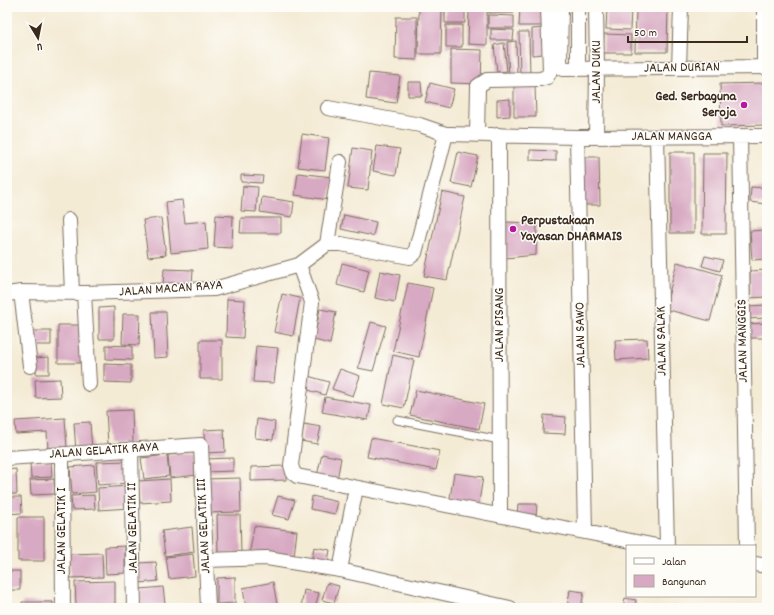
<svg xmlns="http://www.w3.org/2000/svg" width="774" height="615" font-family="Dekko,sans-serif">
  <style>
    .building { fill: #d8a9c2 }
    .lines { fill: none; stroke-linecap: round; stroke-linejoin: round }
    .lane-casing { stroke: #7c6e5e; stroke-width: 9 }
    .street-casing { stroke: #7c6e5e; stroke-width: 16 }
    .lane { stroke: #fff; stroke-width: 7 }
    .street { stroke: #fff; stroke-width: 14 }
    .poi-dot { fill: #b5179e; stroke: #fdfcf7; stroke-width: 1.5 }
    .labels { text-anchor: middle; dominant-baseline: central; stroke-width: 3; stroke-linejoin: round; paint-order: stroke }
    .street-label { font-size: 14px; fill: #3b2a1e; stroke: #fdfcf7 }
    .poi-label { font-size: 14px; font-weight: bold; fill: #3b2a1e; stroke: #fdfcf7; text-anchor: end }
  </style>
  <rect width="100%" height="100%" fill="#fdfcf7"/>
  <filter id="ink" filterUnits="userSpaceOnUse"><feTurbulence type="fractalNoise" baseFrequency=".025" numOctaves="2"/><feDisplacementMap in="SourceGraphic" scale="8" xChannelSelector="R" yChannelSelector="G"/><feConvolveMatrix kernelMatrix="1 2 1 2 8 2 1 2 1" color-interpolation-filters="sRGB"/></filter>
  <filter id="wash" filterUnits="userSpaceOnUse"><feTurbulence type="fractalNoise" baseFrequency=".012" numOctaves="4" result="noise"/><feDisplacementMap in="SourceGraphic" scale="16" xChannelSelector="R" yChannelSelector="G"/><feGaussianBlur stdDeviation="0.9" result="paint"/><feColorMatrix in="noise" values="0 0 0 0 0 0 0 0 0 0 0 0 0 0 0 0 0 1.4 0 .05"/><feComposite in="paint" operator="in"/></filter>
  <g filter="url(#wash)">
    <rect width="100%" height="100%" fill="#f4ebd5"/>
    <g id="blocks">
      <!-- building -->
      <path class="building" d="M419,7h23l-1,47h-23z
        M445,7h20v16h-20z
        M469,7h18v38l-19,-1z
        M489,7h25v6h-25z
        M520,7h23v19h-24z
        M636,7h32l-1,45h-32z
        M607,9l24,1 -1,20 -24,-1z
        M488,15l26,1v12h-26z
        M396,17h21v43l-22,-1z
        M446,25h16v22h-16z
        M544,28v26l-12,1v-26z
        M491,29l23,1 -1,10h-22z
        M519,32h10l1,44 -10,1z
        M604,34l27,1v18h-28z
        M516,41l1,34 -8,1 -2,-34z
        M504,43l3,28 -10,1 -3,-27z
        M451,49l31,1 -1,34 -30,-1z
        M369,73l31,3 -4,27 -30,-4z
        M408,82h13l1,14h-14z
        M430,83l24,6 -5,19 -24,-6z
        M767,83v42l-46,1 -1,-42z
        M514,86h21l1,31h-22z
        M510,99v17l-13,1v-17z
        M302,134l27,4 -4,32 -27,-3z
        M377,146l23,3 -4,26 -23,-4z
        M353,148l19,3 -4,39 -20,-2z
        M530,150l26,1v10l-26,-1z
        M458,152l20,4 -7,31 -20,-4z
        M670,152h24v81h-24z
        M703,153h24l-1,81h-24z
        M578,157h21l1,48h-20z
        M298,173l34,4 -3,23 -34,-5z
        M241,175l22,1 -1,7 -21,-1z
        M243,186l15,1 -2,25 -15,-1z
        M751,187l16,1 -1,16 -16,-2z
        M442,192l23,5 -18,83 -23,-4z
        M262,197l32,5 -2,15 -32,-5z
        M182,200l3,23 21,-2 2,28 -37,4 -5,-51z
        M216,215l17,1 -1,32 -18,-1z
        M344,215l32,7 -3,14 -32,-7z
        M161,218l5,37 -18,2 -5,-37z
        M241,218h40v15h-41z
        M505,222l32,1 -1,32 -30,3z
        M765,230l2,29 -15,1 -2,-29z
        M705,256l18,4 -3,11 -18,-5z
        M677,262l45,13 -12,46 -45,-12z
        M342,263l27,7 -5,22 -27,-7z
        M164,269l29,1 -1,16 -29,-1z
        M767,270v27l-17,1v-27z
        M380,271l20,4 -5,27 -20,-4z
        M408,283l25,5 -14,69 -26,-6z
        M282,294l18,4 -7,38 -19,-4z
        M227,299l18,1 -2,38 -17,-1z
        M767,305v13l-20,1 -1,-13z
        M114,307v32h-15v-31z
        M320,309l16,3 -6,32 -16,-4z
        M152,312h14l2,45 -14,1z
        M123,314h17l-1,31 -17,-1z
        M371,322l15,4 -13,45 -15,-3z
        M767,323v15h-21l-1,-14z
        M58,325h26l-1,38h-25z
        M30,331h21v14h-21z
        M647,339l1,19 -32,2 -1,-20z
        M200,340h22v39h-22z
        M106,345l26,1v14l-26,-1z
        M256,346l22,2 -4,35 -21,-1z
        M393,355l21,5 -10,48 -21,-4z
        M49,357v17h-13v-16z
        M104,364l27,1v18l-27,-1z
        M340,369l20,7 -7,20 -21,-7z
        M308,376l21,6 -4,13 -20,-6z
        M60,379l1,18 -25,1 -1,-18z
        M416,390l68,14 -5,25 -69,-14z
        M325,397l46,8 -3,15 -46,-8z
        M132,410l1,33 -25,1 -2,-33z
        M544,415l22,2 -1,17 -22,-1z
        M65,418l2,31 -19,1 -1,-18 -31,2 -1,-13z
        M257,419l18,3 -2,18 -18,-2z
        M90,422l2,29 -16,1 -2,-29z
        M304,424l17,3 -4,17 -16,-3z
        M224,429l1,23 -20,1 -1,-23z
        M371,438l69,13 -4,19 -69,-13z
        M195,452l2,23 -27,3 -2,-23z
        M322,454l19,4 -4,22 -20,-4z
        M167,455l2,21 -25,3 -3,-21z
        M233,458v13l-28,1v-13z
        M51,460l1,17 -21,1 -1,-16z
        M128,461l1,22 -31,2 -2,-23z
        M94,465l2,27 -24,2 -2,-27z
        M286,466v14l-35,1v-14z
        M16,469l1,25h-10v-24z
        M454,473l29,4 -5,31 -29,-4z
        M240,478l1,34 -36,1v-34z
        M54,479l1,15 -24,1 -1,-15z
        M170,479l1,22 -31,2 -2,-22z
        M128,486l1,22 -30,2 -1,-22z
        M94,495l1,14 -23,1 -1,-14z
        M278,496l17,4 -6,19 -17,-4z
        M312,496l26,6 -3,12 -25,-5z
        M7,497h14l1,16 -15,1z
        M518,504h19l-1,13h-19z
        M217,515h23l1,38 -23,1z
        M18,517h26v44h-26z
        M254,526l43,5 -3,25 -44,-5z
        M192,527l2,25 -29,4 -3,-25z
        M125,546v27l-19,1 -1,-27z
        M314,547l16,3 -3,16 -16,-3z
        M102,553l1,24 -33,1v-24z
        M193,554l2,22 -26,3 -3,-22z
        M156,562l2,19 -18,2 -2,-20z
        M7,571h13v19h-13z
        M235,577v26l-18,1v-26z
        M115,581v24h-39l-1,-23z
        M273,582l4,22 -31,4 -3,-20z
        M327,583l12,3 -5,17 -12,-3z
        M163,587l2,17 -24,2 -1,-17z
        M304,590l15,3 -4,15h-14z
        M570,590l14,2 -3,16h-14z
        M625,598l11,2 -1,8h-12z
        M22,602h31v6h-31z
        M672,605l12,2v1h-12z"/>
    </g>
  </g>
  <g filter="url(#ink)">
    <use href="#blocks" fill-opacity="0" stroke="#7c6e5e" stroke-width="1"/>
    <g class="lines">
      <!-- lane casing -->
      <g class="lane-casing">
        <path id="lane" d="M397,420l103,20"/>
      </g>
      <!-- street casing -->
      <g class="street-casing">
        <path id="street" d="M561,7l-1,55 3,7 204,-2
          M578,7v62
          M596,7l1,62 -1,68
          M764,67v-60
          M679,68l2,-61
          M328,108l92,17 26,9h8
          M477,135l1,-49 9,-6 53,-1 7,-2 3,-6 -2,-64
          M483,135l94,2 190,-1
          M499,135l1,379
          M740,136l7,410
          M577,137l8,395
          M657,137l10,409
          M69,220l3,73
          M327,244l13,-82
          M299,265l13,37 -21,163 2,7 4,4 360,70
          M21,292l9,74
          M84,293l5,91
          M7,294l14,-2 63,1 130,-4 85,-24 28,-21h14l69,13 5,-4 31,-119 46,1
          M131,449l3,159
          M62,455l1,153
          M7,458l194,-13 7,163
          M206,560l61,-2 73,12 170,38
          M755,564l12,2
          M340,570l16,-82"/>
      </g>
      <!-- lane -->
      <use href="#lane" class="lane"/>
      <!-- street -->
      <use href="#street" class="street"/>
    </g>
  </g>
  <!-- markers -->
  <g class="poi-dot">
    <circle cx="744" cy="105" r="4"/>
    <circle cx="513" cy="229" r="4"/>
  </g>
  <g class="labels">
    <!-- street labels -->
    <g class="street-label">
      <text transform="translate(682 68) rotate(-1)">JALAN DURIAN</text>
      <text transform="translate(597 72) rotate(-90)">JALAN DUKU</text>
      <text x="672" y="137">JALAN MANGGA</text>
      <text transform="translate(171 289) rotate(-4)">JALAN MACAN RAYA</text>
      <text transform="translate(500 325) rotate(-90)">JALAN PISANG</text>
      <text transform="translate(581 335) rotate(-91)">JALAN SAWO</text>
      <text transform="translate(662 341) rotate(-91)">JALAN SALAK</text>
      <text transform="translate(743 341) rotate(-91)">JALAN MANGGIS</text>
      <text transform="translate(104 451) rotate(-4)">JALAN GELATIK RAYA</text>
      <text transform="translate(204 526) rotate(-93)">JALAN GELATIK III</text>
      <text transform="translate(133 528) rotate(-91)">JALAN GELATIK II</text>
      <text transform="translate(62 531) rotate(-90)">JALAN GELATIK I</text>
    </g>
    <!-- poi labels -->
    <g class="poi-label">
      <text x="736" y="97">Ged. Serbaguna<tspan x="736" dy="16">Seroja</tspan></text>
      <text x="521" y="221" text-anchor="start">Perpustakaan<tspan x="521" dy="16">Yayasan DHARMAIS</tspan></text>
    </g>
  </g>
  <!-- margin -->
  <rect width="774" height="615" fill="none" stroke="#fdfcf7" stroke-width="24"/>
  <!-- legend -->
  <rect x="626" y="545" width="130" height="52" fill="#fdfcf7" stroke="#afa8a0"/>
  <rect x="634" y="558" width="20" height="6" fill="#ffffff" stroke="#afa8a0"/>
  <text x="662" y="565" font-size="12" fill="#3b2a1e">Jalan</text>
  <rect x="634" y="575" width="20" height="12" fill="#d8a9c2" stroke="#afa8a0"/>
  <text x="662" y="585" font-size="12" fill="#3b2a1e">Bangunan</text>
  <!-- north arrow -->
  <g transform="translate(38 38) rotate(170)" stroke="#fdfcf7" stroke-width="3" paint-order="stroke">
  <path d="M0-3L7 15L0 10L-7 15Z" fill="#3b2a1e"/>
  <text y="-6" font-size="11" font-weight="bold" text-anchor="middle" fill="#3b2a1e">U</text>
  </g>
  <!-- scale -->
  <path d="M628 36v6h119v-6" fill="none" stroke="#3b2a1e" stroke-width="2"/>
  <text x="634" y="36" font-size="12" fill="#3b2a1e" stroke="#fdfcf7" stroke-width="3" paint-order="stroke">50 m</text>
</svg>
